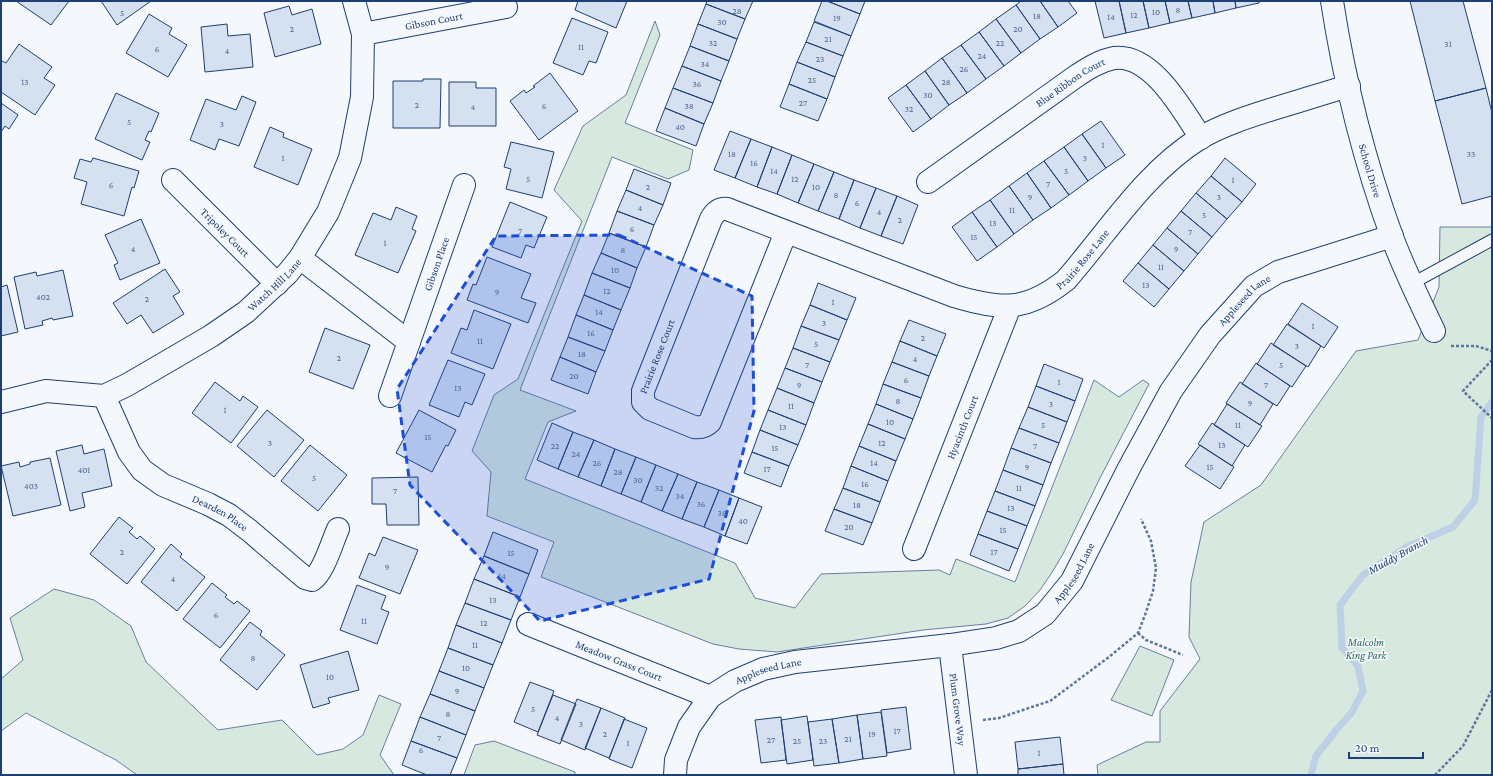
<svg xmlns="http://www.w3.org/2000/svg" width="1493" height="776" font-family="'Crimson Pro',serif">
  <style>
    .green { fill: #d7e8df; stroke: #687fa3 }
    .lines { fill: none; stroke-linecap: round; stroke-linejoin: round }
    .stream { stroke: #bed0e5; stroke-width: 7 }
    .building { fill: #d5e0f0; stroke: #1d3f73 }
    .lane-casing { stroke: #1d3f73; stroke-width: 13 }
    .street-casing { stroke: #1d3f73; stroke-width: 24 }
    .path { stroke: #5e769c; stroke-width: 2.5; stroke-dasharray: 3 2; stroke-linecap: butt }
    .lane { stroke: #f4f7fb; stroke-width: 11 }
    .street { stroke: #f4f7fb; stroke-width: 22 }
    .marked { fill: #1d4ed8; fill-opacity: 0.2; stroke: #1d4ed8; stroke-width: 3; stroke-dasharray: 8 5; stroke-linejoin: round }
    .labels { text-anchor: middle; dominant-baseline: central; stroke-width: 3; stroke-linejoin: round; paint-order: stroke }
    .number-label { font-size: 9px; fill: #4b6792 }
    .street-label { font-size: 11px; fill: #1d3f73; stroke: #f4f7fb }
    .park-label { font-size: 11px; font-style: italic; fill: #2c6c60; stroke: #f4f7fb }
    .water-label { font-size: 12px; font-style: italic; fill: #1d3f73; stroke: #f4f7fb }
  </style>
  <rect width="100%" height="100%" fill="#f4f7fb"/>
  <!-- green -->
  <path class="green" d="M655,21l5,14 -35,88 68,27 -4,20 -21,9 -56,-22 -92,233 56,21 -28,11 -23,57 210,84 20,35 40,10 26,-34 118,-4 11,5 6,-16 59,23 79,-202 25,17 24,-17 6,4 -48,92 -38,78 -12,20 -11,16 -15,16 -17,12 -22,6 -63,6 -146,22 -38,-3 -26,-5 -172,-67 13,-35 -67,-26 4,-44 -19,-21 22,-56 24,-16 64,-158 -28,-31 29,-64 43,-31z
    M1440,227h52v548h-394l-1,-10 49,-23h14v-31l40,-52 -11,-22 2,-55 13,-60 57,-37 95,-134 62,-11 21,-53z
    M54,589l40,11 37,26 15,36 72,68 64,-10 35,35 26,-6 20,-14 16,-40 22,9 -21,51 14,20h-257l-21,-15 -90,-47 -25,18v-52l22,-19 -13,-42z
    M1140,646l34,14 -22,56 -41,-16z
    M494,741l81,31v3h-111l11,-30z"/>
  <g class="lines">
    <!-- stream -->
    <path class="stream" d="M1311,775l5,-19 21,-27 15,-17 11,-21 -5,-25 -16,-18 -2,-43 23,-30 44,-28 46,-20 22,-27 6,-83 11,-15"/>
  </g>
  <!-- building -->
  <path class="building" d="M16,1h53l-18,24z
    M101,1h50l-34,24z
    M578,1h49l-11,27 -41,-18z
    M707,1h46l-8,18 -39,-15z
    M822,1h5l33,13 -9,22 -37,-15z
    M827,1h38l-5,13z
    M1021,1h19l18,26 -18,12 -24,-34z
    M1040,1h28l9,12 -19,14z
    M1095,1h24l7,32 -22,5z
    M1119,1h24l6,27 -23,5z
    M1143,1h22l5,22 -21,5z
    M1165,1h23l4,17 -22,5z
    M1188,1h25l2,12 -23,5z
    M1213,1h22l1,7 -21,5z
    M1235,1h24v2l-23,5z
    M1410,1h53l23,87 -51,13z
    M706,4l39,15 -8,20 -39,-15z
    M1016,5l24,34 -19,14 -25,-34z
    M289,6l3,9 20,-6 9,35 -46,13 -11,-44z
    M149,14l23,14 -3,6 18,11 -19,32 -42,-24z
    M572,18l36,14 -12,31 -7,-2 -6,14 -30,-12z
    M996,19l25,34 -17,13 -25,-34z
    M814,22l37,14 -8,20 -37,-14z
    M227,24l1,12 22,-2 3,33 -48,5 -4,-45z
    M698,24l39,15 -8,22 -39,-15z
    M979,32l25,34 -18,13 -25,-34z
    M806,42l37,14 -8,21 -38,-15z
    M19,44l33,23 -8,11 11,7 -20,30 -34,-23v-30l1,-1 4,2z
    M961,45l25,34 -19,14 -25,-35z
    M690,46l39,15 -8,20 -39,-15z
    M942,58l25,35 -18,12 -24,-34z
    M797,62l38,15 -8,22 -38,-15z
    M682,66l39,15 -8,22 -40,-15z
    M925,71l24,34 -18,14 -25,-34z
    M550,73l28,38 -39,29 -29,-39 14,-11 2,3 9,-6 -2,-1z
    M423,79h18l-1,49h-47v-47h30z
    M449,82h27v6h20v38h-47z
    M789,84l38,15 -9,22 -38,-14z
    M906,85l25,34 -18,13 -25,-34z
    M673,88l40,15 -9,21 -39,-16z
    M1486,88l6,25v83l-30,8 -27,-103z
    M116,93l43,20 -8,19 -2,-1 -4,9 5,2 -8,18 -47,-21z
    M242,96l14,6 -17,44 -20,-7 -4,11 -25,-10 16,-41 30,11z
    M1,103l17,12 -9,14 -4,-3 -4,6z
    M665,108l39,16 -8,22 -40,-15z
    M1101,121l24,34 -19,13 -24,-34z
    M270,127l14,6 -1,4 29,12 -14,36 -44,-18z
    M730,131l21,8 -16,39 -21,-8z
    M1082,134l24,34 -18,13 -24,-34z
    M751,139l21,8 -15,40 -22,-9z
    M511,142l43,10 -12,46 -36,-9 5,-20 -7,-2z
    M772,147l20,8 -15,39 -20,-7z
    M1064,147l24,34 -19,14 -25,-34z
    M792,155l22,9 -16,39 -21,-9z
    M93,158l46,13 -5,17 -2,-1 -8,29 -43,-12 6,-22 -13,-4 6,-19 11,3z
    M1225,158l31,26 -14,18 -31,-26z
    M1044,161l25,34 -18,13 -24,-35z
    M814,164l20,8 -16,39 -20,-8z
    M634,169l37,14 -8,22 -37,-15z
    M834,172l20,8 -15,39 -21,-8z
    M1027,173l24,35 -18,12 -24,-34z
    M1211,176l31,26 -15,17 -31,-26z
    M854,180l22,8 -16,40 -21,-9z
    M1009,186l24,34 -19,14 -24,-34z
    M876,188l21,8 -16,40 -21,-8z
    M626,190l37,15 -9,20 -37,-14z
    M1196,193l31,26 -15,18 -31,-26z
    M897,196l21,9 -15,39 -22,-8z
    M990,200l24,34 -17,13 -25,-35z
    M510,202l37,15 -13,31 -8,-3 -5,13 -29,-11z
    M396,207l21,9 -5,13 4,2 -18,42 -43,-18 18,-42 18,7z
    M617,211l37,14 -8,22 -37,-14z
    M1181,211l31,26 -14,17 -31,-26z
    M972,212l25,35 -20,14 -25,-34z
    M141,219l19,44 -40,17 -6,-15 4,-2 -13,-28z
    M1167,228l31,26 -14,17 -31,-26z
    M609,233l37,14 -9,21 -36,-15z
    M1153,245l31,26 -15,18 -31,-26z
    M601,253l36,15 -7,20 -38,-15z
    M487,257l44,17 -10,24 15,5 -8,20 -61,-23 6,-16 3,1z
    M1138,263l31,26 -15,18 -31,-26z
    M165,269l15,23 -7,4 11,18 -31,19 -12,-18 -14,9 -14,-21z
    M63,270l10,46 -20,4 -1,-2 -10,3 1,4 -18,4 -11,-52 22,-5 1,4z
    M592,273l38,15 -9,22 -37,-15z
    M818,283l38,15 -9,22 -37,-15z
    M1,285v2l6,-2 11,47 -17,4z
    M584,295l37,15 -8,20 -37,-15z
    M1302,303l36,24 -14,21 -36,-24z
    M810,305l37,15 -8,20 -38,-14z
    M474,310l37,14 -18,45 -42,-16 10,-25 6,2z
    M576,315l37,15 -8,21 -37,-14z
    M909,320l37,14 -9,22 -37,-15z
    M1287,324l34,22 -13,21 -35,-22z
    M801,326l38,14 -9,22 -37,-14z
    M325,328l45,17 -17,44 -44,-17z
    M568,337l37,14 -9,21 -36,-15z
    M900,341l37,15 -8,20 -37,-14z
    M1271,343l35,23 -14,21 -35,-23z
    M793,348l37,14 -8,20 -37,-14z
    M560,357l36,15 -8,22 -37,-14z
    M448,360l37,14 -13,31 -7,-3 -6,15 -30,-12z
    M892,362l37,14 -8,22 -38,-14z
    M1256,363l34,23 -13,20 -35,-22z
    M1044,364l39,15 -8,22 -39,-15z
    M785,368l37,14 -8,21 -37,-15z
    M215,382l25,19 3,-5 15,11 -27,36 -39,-30z
    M1240,382l33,22 -13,21 -34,-22z
    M883,384l38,14 -8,21 -37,-15z
    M1036,386l39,15 -8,21 -39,-15z
    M777,388l37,15 -8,22 -38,-15z
    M876,404l37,15 -8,20 -37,-15z
    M1227,404l35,22 -14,21 -34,-22z
    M1028,407l39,15 -8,21 -40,-15z
    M267,410l37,30 -30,37 -37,-31z
    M419,410l37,20 -8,16 -2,-1 -14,27 -36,-19z
    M768,410l38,15 -8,20 -38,-15z
    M552,423l21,9 -15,37 -21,-9z
    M1212,423l33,22 -13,21 -34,-22z
    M868,424l37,15 -9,22 -37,-15z
    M1019,428l40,15 -8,20 -40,-15z
    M760,430l38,15 -9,21 -37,-14z
    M573,432l21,8 -16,37 -20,-8z
    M594,440l21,9 -14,37 -23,-9z
    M82,445l2,9 20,-5 8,37 -30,7 3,14 -15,4 -14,-60z
    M310,445l37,30 -29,36 -37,-30z
    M1200,445l34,22 -14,22 -35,-23z
    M859,446l37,15 -8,20 -37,-15z
    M1011,448l40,15 -8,22 -40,-15z
    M615,449l21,8 -15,37 -20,-8z
    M752,452l37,14 -8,21 -37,-14z
    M636,457l20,8 -15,37 -20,-8z
    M50,458l11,47 -48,11 -12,-50 18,-4 1,5 10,-3v-2z
    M656,465l22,9 -16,37 -21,-9z
    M851,466l37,15 -8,21 -37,-14z
    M1003,470l40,15 -8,21 -40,-15z
    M678,474l19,8 -15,37 -20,-8z
    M418,477l1,48h-32l-1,-21h-14v-26z
    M697,482l22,8 -15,37 -22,-8z
    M843,488l37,14 -8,21 -38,-14z
    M719,490l20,8 -14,38 -21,-9z
    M995,491l40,15 -8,20 -40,-15z
    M739,498l23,9 -15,37 -22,-8z
    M834,509l38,14 -9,22 -38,-14z
    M987,511l40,15 -9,23 -40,-15z
    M119,517l14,11 -4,4 8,7 3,-3 15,13 -28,35 -37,-30z
    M493,532l45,18 -9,24 -45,-18z
    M978,534l40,15 -9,22 -39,-16z
    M383,537l35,13 -18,44 -41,-16 10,-25 6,3z
    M171,544l11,10 -2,3 25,20 -28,34 -36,-29z
    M484,556l45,18 -9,23 -46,-18z
    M474,579l46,18 -9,23 -46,-17z
    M212,583l15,12 -2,2 9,7 3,-3 13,10 -30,37 -37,-29z
    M357,585l29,11 -5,13 8,3 -12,32 -37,-14z
    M465,603l46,17 -9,23 -46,-18z
    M250,622l12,9 -2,4 25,20 -28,35 -37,-30z
    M456,625l46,18 -9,22 -45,-17z
    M448,648l45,17 -9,23 -45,-17z
    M348,651l11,39 -31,8 2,5 -17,5 -13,-43z
    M439,671l45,17 -9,23 -45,-17z
    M530,682l24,9 -16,41 -24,-10z
    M430,694l45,17 -9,24 -46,-18z
    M553,695l23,9 -16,40 -23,-9z
    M577,699l24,9 -16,42 -24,-10z
    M906,707l5,42 -24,4 -6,-43z
    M601,708l24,10 -16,40 -24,-10z
    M881,712l6,44 -24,3 -6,-44z
    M857,715l6,44 -24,4 -7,-44z
    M807,716l6,44 -26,4 -6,-44z
    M420,717l46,18 -9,23 -46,-17z
    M781,717l5,43 -25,3 -6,-43z
    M624,719l23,9 -15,40 -23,-9z
    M832,719l7,44 -25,3 -6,-44z
    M1060,737l3,27 -45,5 -3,-27z
    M411,741l46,17 -7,17h-23l-25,-10z
    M1063,764l1,11h-46v-6z"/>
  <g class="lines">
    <!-- lane casing -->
    <g class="lane-casing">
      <path id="lane" d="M1411,284l81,-44"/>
    </g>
    <!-- street casing -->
    <g class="street-casing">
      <g id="street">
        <path id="s1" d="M1332,1c12,78 33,162 60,236 12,32 27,63 42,94"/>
        <path id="s2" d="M363,34l143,-27"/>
        <path id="s3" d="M173,180l104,104"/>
        <path id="s4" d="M928,182l147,-105c12,-8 24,-16 39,-19 38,-5 69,53 87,80"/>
        <path id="s5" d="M786,232l-76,190c-5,5 -9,6 -16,5l-44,-18 -7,-7v-11l68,-172c4,-7 8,-11 16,-10l227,87c47,14 72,16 112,-16 42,-48 78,-107 134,-142 24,-14 51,-22 76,-30 24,-7 48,-15 73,-22"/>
        <path d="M300,258l109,84"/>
        <path id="s6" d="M104,396l25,56 13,18 21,15 45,19 21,11 21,16 55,47 7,2c12,-8 20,-38 26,-51"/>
        <path id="s7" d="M390,396l74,-211"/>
        <path id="s8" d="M1,402l45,-11 58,5 23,-11 84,-49 35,-24 41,-38 13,-16 28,-46 22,-54 12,-61 1,-63 -9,-33"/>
        <path id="s9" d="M914,549l96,-243"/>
        <path id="s10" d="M528,624l182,73"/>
        <path id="s11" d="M950,645l16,130"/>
        <path id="s12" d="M675,775l1,-15 13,-33 21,-30 25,-16 28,-12 32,-7 155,-17 46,-7 23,-7 26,-17 27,-33 57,-113 42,-77 39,-56 44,-49 24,-14 114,-36"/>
      </g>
    </g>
    <!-- path -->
    <path class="path" d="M1451,346h25l16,5
      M1492,360l-29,31 29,27
      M1138,633l8,7 37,15
      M983,720l16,-2 51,-17 59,-44 29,-24 7,-18 8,-24 3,-23 -5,-27 -10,-22
      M1435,775l28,-29 29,-56"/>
    <!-- lane -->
    <use href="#lane" class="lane"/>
    <!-- street -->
    <use href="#street" class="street"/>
  </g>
  <!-- marked area -->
  <path class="marked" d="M619,235l133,61 2,115 -45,168 -169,42 -130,-136 -13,-96 99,-153z"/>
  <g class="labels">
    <!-- number labels -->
    <g class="number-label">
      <text x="1178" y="10">8</text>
      <text x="737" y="11">28</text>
      <text x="1156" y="12">10</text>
      <text x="122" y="13">5</text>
      <text x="1134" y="15">12</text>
      <text x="1037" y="16">18</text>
      <text x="1111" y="17">14</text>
      <text x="837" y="18">19</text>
      <text x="722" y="22">30</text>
      <text x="292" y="29">2</text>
      <text x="1018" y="29">20</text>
      <text x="828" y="39">21</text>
      <text x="713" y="43">32</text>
      <text x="1000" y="43">22</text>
      <text x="1448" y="44">31</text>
      <text x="581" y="47">11</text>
      <text x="157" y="49">6</text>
      <text x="227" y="51">4</text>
      <text x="982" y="56">24</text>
      <text x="820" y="59">23</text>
      <text x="705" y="64">34</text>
      <text x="964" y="69">26</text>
      <text x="812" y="80">25</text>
      <text x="25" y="82">13</text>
      <text x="946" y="82">28</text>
      <text x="697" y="84">36</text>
      <text x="928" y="95">30</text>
      <text x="803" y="103">27</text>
      <text x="417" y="105">2</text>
      <text x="544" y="106">6</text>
      <text x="689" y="106">38</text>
      <text x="473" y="107">4</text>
      <text x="909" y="109">32</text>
      <text x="129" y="122">5</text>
      <text x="222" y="124">3</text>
      <text x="680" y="127">40</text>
      <text x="1103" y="145">1</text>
      <text x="732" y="154">18</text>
      <text x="1471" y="154">33</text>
      <text x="283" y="158">1</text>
      <text x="1085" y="158">3</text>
      <text x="754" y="163">16</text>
      <text x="774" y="171">14</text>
      <text x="1066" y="171">5</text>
      <text x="528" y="179">5</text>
      <text x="795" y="179">12</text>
      <text x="1233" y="180">1</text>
      <text x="1048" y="184">7</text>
      <text x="111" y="185">6</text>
      <text x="648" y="187">2</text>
      <text x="816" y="187">10</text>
      <text x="836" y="195">8</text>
      <text x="1030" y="197">9</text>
      <text x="1219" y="197">3</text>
      <text x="857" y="203">6</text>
      <text x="640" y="208">4</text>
      <text x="1012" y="210">11</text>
      <text x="879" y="212">4</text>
      <text x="1204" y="215">5</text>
      <text x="900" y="220">2</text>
      <text x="993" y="223">13</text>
      <text x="632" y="229">6</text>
      <text x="520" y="231">7</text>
      <text x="1190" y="232">7</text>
      <text x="974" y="237">15</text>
      <text x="385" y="243">1</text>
      <text x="133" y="249">4</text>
      <text x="1176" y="249">9</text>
      <text x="623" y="250">8</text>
      <text x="1161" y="267">11</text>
      <text x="615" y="270">10</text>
      <text x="1146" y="285">13</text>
      <text x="607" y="291">12</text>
      <text x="497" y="292">9</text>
      <text x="43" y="297">402</text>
      <text x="147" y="299">2</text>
      <text x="833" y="302">1</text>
      <text x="599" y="312">14</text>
      <text x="824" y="323">3</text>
      <text x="1313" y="326">1</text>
      <text x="591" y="333">16</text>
      <text x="923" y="338">2</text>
      <text x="480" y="341">11</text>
      <text x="816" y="344">5</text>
      <text x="1297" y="346">3</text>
      <text x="582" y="354">18</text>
      <text x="339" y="358">2</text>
      <text x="915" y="359">4</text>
      <text x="807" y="365">7</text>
      <text x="1281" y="365">5</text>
      <text x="574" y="376">20</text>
      <text x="906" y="380">6</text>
      <text x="1059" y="382">1</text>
      <text x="799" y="385">9</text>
      <text x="1266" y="385">7</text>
      <text x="458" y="388">13</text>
      <text x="898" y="401">8</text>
      <text x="1250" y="403">9</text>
      <text x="1051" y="404">3</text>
      <text x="791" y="406">11</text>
      <text x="225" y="410">1</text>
      <text x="890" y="422">10</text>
      <text x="1043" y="425">5</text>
      <text x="1238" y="425">11</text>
      <text x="783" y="427">13</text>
      <text x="428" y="437">15</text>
      <text x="270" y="443">3</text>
      <text x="882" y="443">12</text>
      <text x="1222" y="445">13</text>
      <text x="555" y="446">22</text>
      <text x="1035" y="446">7</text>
      <text x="775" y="448">15</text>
      <text x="576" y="454">24</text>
      <text x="597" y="463">26</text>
      <text x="874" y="463">14</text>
      <text x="1027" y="467">9</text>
      <text x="1210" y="467">15</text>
      <text x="767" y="469">17</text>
      <text x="84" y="470">401</text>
      <text x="618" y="472">28</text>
      <text x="314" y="478">5</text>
      <text x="638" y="480">30</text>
      <text x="865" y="484">16</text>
      <text x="31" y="486">403</text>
      <text x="659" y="488">32</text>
      <text x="1019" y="488">11</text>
      <text x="395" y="491">7</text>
      <text x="680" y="496">34</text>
      <text x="701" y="504">36</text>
      <text x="857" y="505">18</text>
      <text x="1011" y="508">13</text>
      <text x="722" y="513">38</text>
      <text x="743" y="521">40</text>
      <text x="849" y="527">20</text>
      <text x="1003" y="530">15</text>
      <text x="122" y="552">2</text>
      <text x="994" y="552">17</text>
      <text x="511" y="553">15</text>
      <text x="387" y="567">9</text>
      <text x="502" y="576">14</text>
      <text x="173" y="579">4</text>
      <text x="493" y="600">13</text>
      <text x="216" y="615">6</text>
      <text x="364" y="621">11</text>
      <text x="484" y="623">12</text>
      <text x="475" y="645">11</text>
      <text x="253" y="658">8</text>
      <text x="466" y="668">10</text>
      <text x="330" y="677">10</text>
      <text x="457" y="691">9</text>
      <text x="533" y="709">5</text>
      <text x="448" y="714">8</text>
      <text x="557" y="718">4</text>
      <text x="581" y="724">3</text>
      <text x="897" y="731">17</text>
      <text x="605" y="734">2</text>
      <text x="872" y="734">19</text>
      <text x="439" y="738">7</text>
      <text x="848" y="739">21</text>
      <text x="771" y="740">27</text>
      <text x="797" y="741">25</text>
      <text x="823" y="741">23</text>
      <text x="628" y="743">1</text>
      <text x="421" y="750">6</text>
      <text x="1039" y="753">1</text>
    </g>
    <!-- street labels -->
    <g class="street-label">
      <text stroke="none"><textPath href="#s2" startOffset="72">Gibson Court</textPath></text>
      <text stroke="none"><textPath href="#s4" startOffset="174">Blue Ribbon Court</textPath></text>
      <text stroke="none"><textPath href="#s1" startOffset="174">School Drive</textPath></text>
      <text stroke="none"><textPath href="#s3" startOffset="74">Tripoley Court</textPath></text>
      <text stroke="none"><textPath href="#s5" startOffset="885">Prairie Rose Lane</textPath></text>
      <text stroke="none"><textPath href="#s7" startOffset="140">Gibson Place</textPath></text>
      <text stroke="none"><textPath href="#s8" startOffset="309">Watch Hill Lane</textPath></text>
      <text stroke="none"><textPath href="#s12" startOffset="812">Appleseed Lane</textPath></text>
      <text stroke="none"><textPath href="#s5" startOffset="328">Prairie Rose Court</textPath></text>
      <text stroke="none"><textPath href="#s9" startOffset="131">Hyacinth Court</textPath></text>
      <text stroke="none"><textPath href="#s6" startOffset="173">Dearden Place</textPath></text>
      <text stroke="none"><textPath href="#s12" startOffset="488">Appleseed Lane</textPath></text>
      <text stroke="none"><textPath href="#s10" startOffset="98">Meadow Grass Court</textPath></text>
      <text stroke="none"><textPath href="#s12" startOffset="152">Appleseed Lane</textPath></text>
      <text stroke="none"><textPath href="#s11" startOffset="65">Plum Grove Way</textPath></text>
    </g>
    <!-- park labels -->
    <g class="park-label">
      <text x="1366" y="642">Malcolm<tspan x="1366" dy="13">King Park</tspan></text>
    </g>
    <!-- water labels -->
    <g class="water-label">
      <text transform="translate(1398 555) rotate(-29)">Muddy Branch</text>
    </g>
  </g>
  <!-- border -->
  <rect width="1493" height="776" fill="none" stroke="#1d3f73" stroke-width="4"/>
  <!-- scale -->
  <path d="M1349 752v6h74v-6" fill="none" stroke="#1d3f73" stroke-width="2"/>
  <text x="1355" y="752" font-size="12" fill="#1d3f73" stroke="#f4f7fb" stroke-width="3" paint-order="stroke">20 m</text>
</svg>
